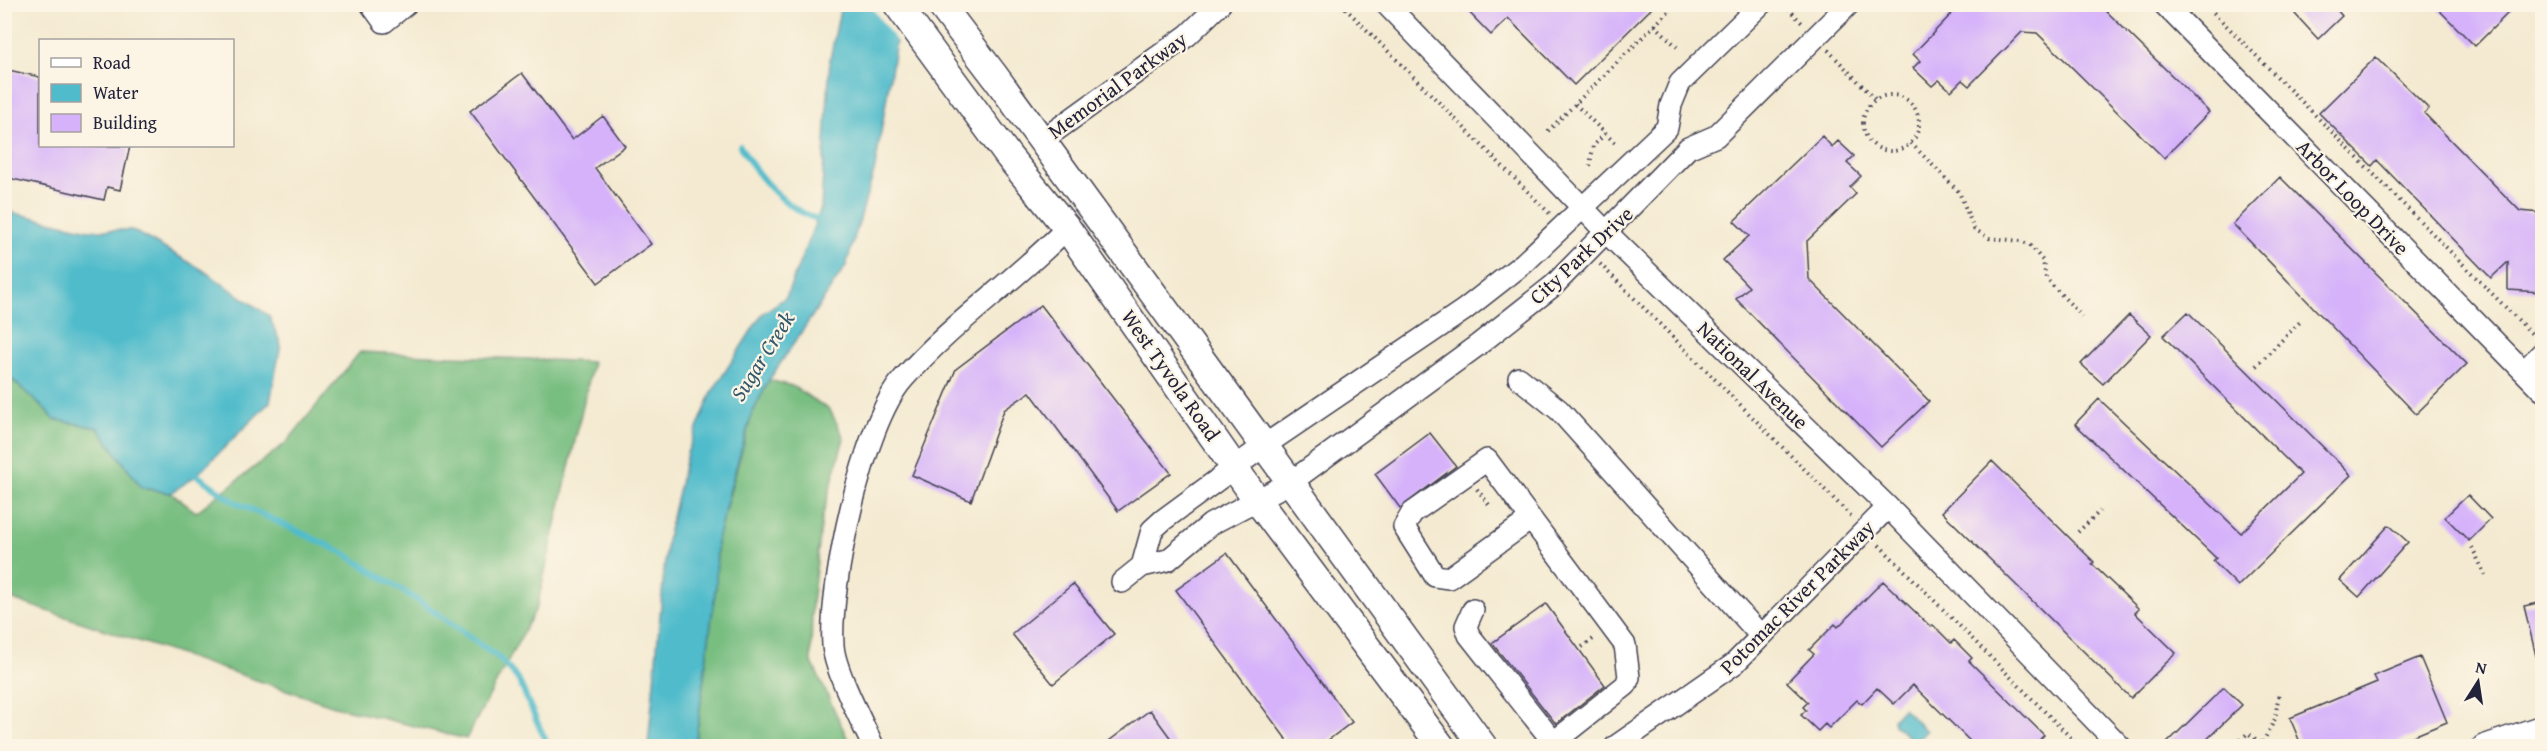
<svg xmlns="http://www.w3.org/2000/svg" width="2547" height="751" font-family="'Gentium Book Plus',serif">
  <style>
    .forest { fill: #78be81; stroke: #4d705e; stroke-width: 1.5 }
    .water { fill: #4fbbcb; stroke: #386e83; stroke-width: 1.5 }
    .pier { fill: #f4ead1 }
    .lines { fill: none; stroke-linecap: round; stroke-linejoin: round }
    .stream { stroke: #4fbbcb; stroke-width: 6 }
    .building { fill: #d6b2fa }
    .minor-casing { stroke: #424052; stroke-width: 24 }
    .major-casing { stroke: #424052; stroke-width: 30 }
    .path { stroke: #424052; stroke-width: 4; stroke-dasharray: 1.5 4.5; stroke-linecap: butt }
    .minor { stroke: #fff; stroke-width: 21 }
    .major { stroke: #fff; stroke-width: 27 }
    .labels { text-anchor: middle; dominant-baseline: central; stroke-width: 4.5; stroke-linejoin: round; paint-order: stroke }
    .street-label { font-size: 21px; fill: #22223b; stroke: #fcf5e5 }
    .water-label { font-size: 22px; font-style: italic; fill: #32586d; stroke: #fcf5e5 }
  </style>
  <rect width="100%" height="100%" fill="#fcf5e5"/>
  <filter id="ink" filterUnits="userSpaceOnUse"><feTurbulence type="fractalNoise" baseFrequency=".0167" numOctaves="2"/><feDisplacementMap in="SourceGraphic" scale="12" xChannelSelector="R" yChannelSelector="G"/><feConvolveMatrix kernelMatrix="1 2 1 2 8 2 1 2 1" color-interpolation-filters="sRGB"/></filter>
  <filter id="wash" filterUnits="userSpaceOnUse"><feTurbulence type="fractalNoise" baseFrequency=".008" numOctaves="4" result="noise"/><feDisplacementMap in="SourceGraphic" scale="24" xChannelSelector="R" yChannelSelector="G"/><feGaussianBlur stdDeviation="1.35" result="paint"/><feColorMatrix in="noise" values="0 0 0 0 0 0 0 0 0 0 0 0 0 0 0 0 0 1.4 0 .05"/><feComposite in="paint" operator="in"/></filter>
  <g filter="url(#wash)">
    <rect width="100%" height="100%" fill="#f4ead1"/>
    <!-- forest -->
    <path class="forest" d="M360,352l233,10 -56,245 -71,132 -125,-31 -336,-111 -1,-224 42,37 7,9 45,9 44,60 29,5 25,19 90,-69z
      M769,380l23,6 38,24 14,28 -22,80 -10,86 -1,56 40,86h-156l21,-161 1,-46 35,-125z"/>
    <!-- water -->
    <path class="water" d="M841,5h61l-27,163 -29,98 -77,114 -17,34 -21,71 -14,55 -1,45 -21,161h-47l19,-207 20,-86 25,-61 50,-78 24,-17 35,-89 9,-149z
      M5,211l84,19h43l69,39 68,47 12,28 -11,58 -73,73 -26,18 -29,-5 -44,-60 -45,-9 -7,-9 -41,-37z
      M1903,708l23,23 -11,12 -21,-19 -1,-5z"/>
    <!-- pier -->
    <path class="pier" d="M905,4l-6,41 -29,-40z"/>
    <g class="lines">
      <!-- stream -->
      <path class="stream" d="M740,146c18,31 46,65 81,74
        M191,471l42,30 109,51 80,51 77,55 19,21 30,67"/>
    </g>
    <g id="blocks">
      <!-- building -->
      <path class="building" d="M1461,4h195l-82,81 -66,-67 -17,17z
        M1961,4h138l110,108 -45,46 -127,-125 -15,-1 -53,54 -7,-6 -11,11 -12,-11 -7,6 -19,-18 7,-7 -7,-7z
        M2306,4h26l10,12 -24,23 -23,-25z
        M2433,4h84l-42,42z
        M2376,57l53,52 -5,4 96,98 22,2v79l-34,-2v-28l-17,16 -114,-118 -5,6 -53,-53z
        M4,69l36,8v69h90l-10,44 -13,-3 -3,13 -100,-23z
        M522,73l50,67 31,-24 22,30 -30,22 56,76 -53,39 -128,-172z
        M1822,136l10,11 6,-6 16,15 -7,7 14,13 -11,11 6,7 -49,47 2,38 120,122 -48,46 -145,-148 13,-12 -26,-27 26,-24 -15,-15z
        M2280,177l187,187 -51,50 -183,-190z
        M1041,305l130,168 -53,38 -88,-119 -26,18 -33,91 -59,-26 44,-106z
        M2188,312l163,163 -113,111 -25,-25 3,-3 -141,-134 24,-25 142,134 60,-59 -138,-138z
        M2129,315l22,20 -48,49 -22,-20z
        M1430,433l26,33 -56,42 -25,-34z
        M1992,461l102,101 -2,2 47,45 -4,4 41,40 -45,45 -189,-186z
        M2468,495l23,24 -22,22 -24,-24z
        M2389,525l19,17 -49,55 -19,-17z
        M1227,553l125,169 -33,25h-27l-116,-157z
        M1883,581l48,46 2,-2 18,18 3,-3 18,18 -3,3 75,74 -11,12h-57l-63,-62 -19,19 -17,-16 -15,16 -5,-4 -28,28 -4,-4 -7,7 -17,-16 5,-5 -3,-3 5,-5 -21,-20 27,-28 -5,-4 26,-26 3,3z
        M1073,584l41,50 -61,50 -41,-50z
        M2542,602v54h-6l-12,-50z
        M1546,604l59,81 -49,39 -64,-81z
        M2420,657l27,65 -60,25h-85l-12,-29 87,-36 -3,-6z
        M2224,687l18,18 -43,42h-36z
        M1150,710l27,37h-76z"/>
    </g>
  </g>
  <g filter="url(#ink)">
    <use href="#blocks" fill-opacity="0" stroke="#424052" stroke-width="1.5"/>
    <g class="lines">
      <!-- minor casing -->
      <g class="minor-casing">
        <path id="minor" d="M371,4l13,18 22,-18
          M1386,4l221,229 281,274 232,239
          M2164,4l378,386
          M1041,141l147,-106 32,-31
          M2524,371l18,-18
          M1519,378l40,32 202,226
          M1142,566l10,-36 11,-10 102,-75 199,-135 60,-47 143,-135 4,-23 9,-22 81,-79
          M1122,582l20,-16 26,-6 43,-36 80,-42 187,-137 76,-60 134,-137 28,-12 133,-132
          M1473,610l-7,16 3,9 82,104 8,-1 67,-53 3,-8 -4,-32 -138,-185 -75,53 -8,14 31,49 14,2 82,-59
          M873,746c-11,-24 -39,-77 -40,-101 -4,-60 30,-221 70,-266 49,-56 112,-98 164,-151
          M1616,746l118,-82 154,-157
          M2483,746l59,-20"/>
      </g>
      <!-- major casing -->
      <g class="major-casing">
        <path id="major" d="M897,4l112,153 58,71 190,272 184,246
          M940,4l54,71 489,671"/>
      </g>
      <!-- path -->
      <path class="path" d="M1341,4l209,210
        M1784,4l18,19
        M2205,4l329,332
        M1655,25l22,22
        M1828,50l47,49
        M1863 123a28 28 0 1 1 56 0a28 28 0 1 1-56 0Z
        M1575,104l42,41
        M1548,131l128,-127
        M1911,143l48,49 15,37 15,9 32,3 9,4 13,16 3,17 5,6 31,32
        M1590,166l3,-20 12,-12
        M1600,264l251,252
        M2256,366l46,-46
        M1477,489l13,17
        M2078,532l22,-21
        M1879,545l200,201
        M2472,547l13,28
        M1582,647l14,-10
        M2232,740l4,4 12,-11 14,11 13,-25 4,-27"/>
      <!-- minor -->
      <use href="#minor" class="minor"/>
      <!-- major -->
      <use href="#major" class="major"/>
    </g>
  </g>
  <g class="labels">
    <!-- street labels -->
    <g class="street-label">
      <text transform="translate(1117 85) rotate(-36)">Memorial Parkway</text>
      <text transform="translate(2353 197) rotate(46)">Arbor Loop Drive</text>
      <text transform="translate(1581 255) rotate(-43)">City Park Drive</text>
      <text transform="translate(1171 375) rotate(55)">West Tyvola Road</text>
      <text transform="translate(1753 375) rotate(44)">National Avenue</text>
      <text transform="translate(1797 597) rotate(-45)">Potomac River Parkway</text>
    </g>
    <!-- water labels -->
    <g class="water-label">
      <text transform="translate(762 356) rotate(-58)">Sugar Creek</text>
    </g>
  </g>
  <!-- margin -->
  <rect width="2547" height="751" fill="none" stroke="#fcf5e5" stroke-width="24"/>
  <!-- legend -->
  <rect x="39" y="39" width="195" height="108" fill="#fcf5e5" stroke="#a5a1a1" stroke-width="1.5"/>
  <rect x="51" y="58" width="30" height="9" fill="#ffffff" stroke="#a5a1a1" stroke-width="1.5"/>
  <text x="93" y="69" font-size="18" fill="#22223b">Road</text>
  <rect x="51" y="84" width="30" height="18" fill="#4fbbcb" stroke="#a5a1a1" stroke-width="1.5"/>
  <text x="93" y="99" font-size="18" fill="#22223b">Water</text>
  <rect x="51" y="114" width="30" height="18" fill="#d6b2fa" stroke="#a5a1a1" stroke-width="1.5"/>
  <text x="93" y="129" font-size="18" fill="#22223b">Building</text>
  <!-- north arrow -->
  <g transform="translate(2478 682) rotate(12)" stroke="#fcf5e5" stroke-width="4.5" paint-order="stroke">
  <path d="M0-4.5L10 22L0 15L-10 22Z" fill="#22223b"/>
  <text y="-9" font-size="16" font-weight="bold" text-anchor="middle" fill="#22223b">N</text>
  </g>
</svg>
